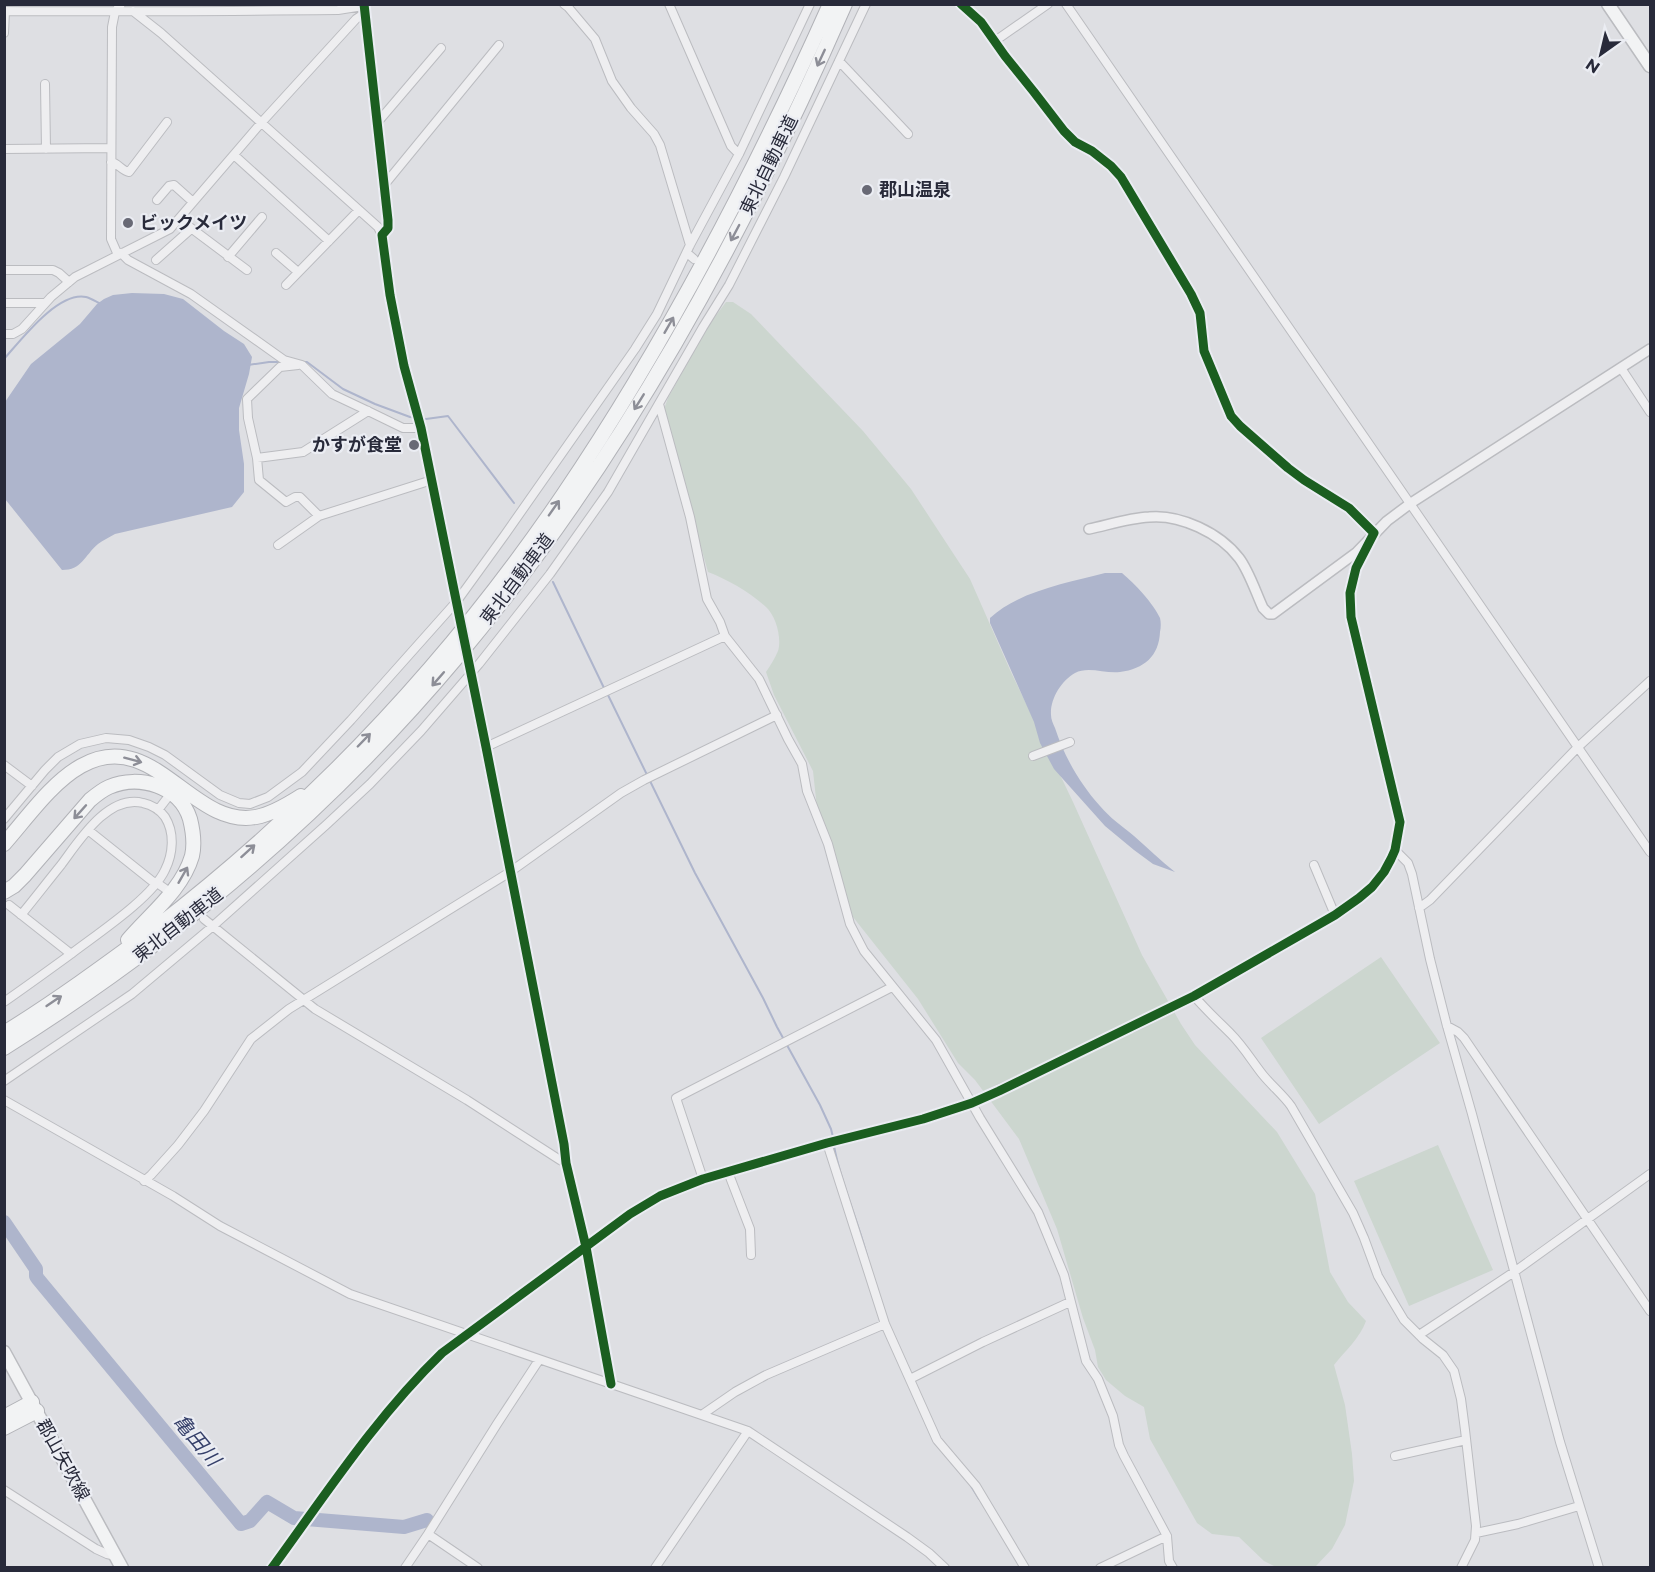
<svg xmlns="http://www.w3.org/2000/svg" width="1655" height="1572" font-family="Montserrat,'Noto Sans JP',sans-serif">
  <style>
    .green { fill: #ccd6cf }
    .water { fill: #aeb5cc }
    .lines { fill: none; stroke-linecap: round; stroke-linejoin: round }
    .stream { stroke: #aeb5cc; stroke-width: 2 }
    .river { stroke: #aeb5cc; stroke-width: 14 }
    .tertiary-tunnel { stroke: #babbc1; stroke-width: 9; stroke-dasharray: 9 4.5; stroke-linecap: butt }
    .minor-casing { stroke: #bbbcc0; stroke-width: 10 }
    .tertiary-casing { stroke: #bbbcc0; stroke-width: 12 }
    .primary-casing { stroke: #bbbcc0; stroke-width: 15 }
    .motorway-casing { stroke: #b1b2b7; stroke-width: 16 }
    .minor { stroke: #eeeef0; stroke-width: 8 }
    .tertiary { stroke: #eeeef0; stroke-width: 9 }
    .primary { stroke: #f2f3f4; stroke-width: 12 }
    .motorway { stroke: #f2f3f4; stroke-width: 14 }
    .cycleway-casing { stroke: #ebedf3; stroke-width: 13 }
    .cycleway { stroke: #1b5e20; stroke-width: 9 }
    .oneway { stroke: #8d8e97 }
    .poi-dot { fill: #686975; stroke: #ebedf3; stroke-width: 2 }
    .labels { text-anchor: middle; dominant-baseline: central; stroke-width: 4.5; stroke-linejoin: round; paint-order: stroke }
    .street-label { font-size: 18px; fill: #282a3a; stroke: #ebedf3 }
    .poi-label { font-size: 18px; font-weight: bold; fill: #282a3a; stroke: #ebedf3; text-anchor: start }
    .water-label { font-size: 20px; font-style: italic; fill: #36406a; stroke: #ebedf3 }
  </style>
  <rect width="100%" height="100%" fill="#dedfe3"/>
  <!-- green -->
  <path class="green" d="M726,302h7l18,12 112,117 48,58 59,90 40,91 63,132 69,153 39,69 14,21 82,87 38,62 15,78 18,30 18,19c-6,17 -21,30 -32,44l11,40 7,49 2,27 -9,44 -13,24 -16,17 -3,2 -37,-1 -12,-6 -25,-24 -27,-3 -15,-11 -47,-84 -6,-32 -19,-11 -19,-16 -8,-13 -3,-17 -12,-32 -26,-89 -38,-90 -44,-59 -17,-17 -40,-64 -65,-82 -36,-109 -4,-37 -39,-76 -8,-23c4,-6 9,-14 12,-21 4,-13 -2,-35 -12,-44 -15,-14 -39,-28 -58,-35l-30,-107 -14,-56 4,-11 40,-72z
    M1381,957l59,86 -121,81 -58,-86z
    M1438,1145l55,125 -84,36 -55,-125z"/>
  <!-- water -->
  <path class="water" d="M132,293l32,1 19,5 41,32 20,13 8,13 -3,17 -10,34v22l5,34v28l-12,15 -117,27c-5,3 -12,6 -17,10 -14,12 -16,26 -36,26l-57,-71v-97l26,-38 49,-40 17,-20 7,-5 9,-4z
    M1105,573h17c13,11 31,30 38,45 1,4 1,9 0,14 -1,24 -16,37 -40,40 -14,2 -32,-6 -45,1 -14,8 -25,26 -24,42 0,4 2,9 4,13 9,28 25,56 45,78 10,12 22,20 34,30 14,12 27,25 41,36l-22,-8 -19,-14 -29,-24 -51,-57 -14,-26 -6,-21 -44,-99v-5c29,-27 77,-35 115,-45z"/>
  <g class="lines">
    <!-- stream -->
    <path class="stream" d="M4,359c17,-19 54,-68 82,-62 4,1 9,4 13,6
      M302,362h5l36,27 32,15 35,13 16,2 22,-3 66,87
      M248,365l21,-3h12
      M553,582l51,106
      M607,693l88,180 68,125 14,29 43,78 11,24 2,8
      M834,1146c7,40 26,78 35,118
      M971,1486l8,13"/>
    <!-- river -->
    <path class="river" d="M4,1222l32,47v7l2,3 203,245 9,-3 17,-19 27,16 110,9 23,-7"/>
    <!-- tertiary-tunnel -->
    <path class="tertiary-tunnel" d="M1019,1081l113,-54"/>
    <!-- minor casing -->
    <g class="minor-casing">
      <path id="minor" d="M364,4l24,216v8l-6,7 8,60 14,71 17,62 38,186
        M564,4l4,3 27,32 17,42 19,27 23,26 6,11 30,100
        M669,4l62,142 8,8
        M1066,4l584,848
        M4,11c112,1 223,0 334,-1l25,-4
        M133,11l28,22 198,177 19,17 4,8
        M4,33l1,-22
        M995,41l53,-37
        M839,61l69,73
        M45,84l1,65
        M377,123l64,-75
        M4,149l107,-1
        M234,155l95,86
        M111,162c7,1 11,9 18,10l38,-50
        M385,184l114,-139
        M157,200l12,-14 5,-1 19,17
        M179,219l68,51
        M121,253l7,7 63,34 93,66 18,5 30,29 36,17 35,17h18
        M276,253l22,19
        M687,253l7,6
        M118,255l-7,-16 1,-212 3,-15 6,-8
        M228,257l34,-40
        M156,260l35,-31
        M4,270h49l6,3 10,9
        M286,285l73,-75
        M4,303h41
        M4,334h9l9,-5 29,-32 24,-20 95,-48 91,-106 95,-104 9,-6
        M298,365l-18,2 -33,32 1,19 9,40 46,-6 65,-41
        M1621,368l29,44
        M659,404l31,113 17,82 13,23 5,14 34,43 29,60 14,25 5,27 21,53 22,80 14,27 72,89 44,78 58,94 26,63 22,86 12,18 15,37 6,29 5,11 43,80 2,25 4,7
        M257,458l2,22 27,22 9,-5h5l19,19
        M278,545l41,-29 113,-36
        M467,658l97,486 2,19 20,84 25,137
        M486,747l239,-111
        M1033,756l37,-14
        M4,765l28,21
        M158,810l10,-13
        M4,819l41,-49 13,-13 22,-13 26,-6 23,2 20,7 16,8 55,40 19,8 11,1 18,-7 34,-25 49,-52 106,-119 47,-65 131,-187 22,-35 33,-69 49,-91 71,-150
        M88,830l64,51 5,2 10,7
        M1395,850l13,13 4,11 18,85 17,67 25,88 88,328 39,126
        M1314,865l21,50
        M9,905l62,49
        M1419,908l11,-8 148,-153 72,-66
        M204,919l111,90 152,91 93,60 6,3
        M1194,996c12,14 24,25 37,38 12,12 21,27 32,41 9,11 20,20 28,31l62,107 11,25 14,38 14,24 12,20 19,19 20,16 11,16 7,28 4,31 11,96 -1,14 -14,28
        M4,1002c23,-16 45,-32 67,-48 26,-20 81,-56 94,-84 8,-16 10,-37 0,-53 -5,-7 -13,-12 -22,-14 -35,-9 -64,38 -82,62 -13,16 -26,33 -40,50
        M1447,1026l11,6 6,6 186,273
        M4,1081l128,-87 81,-68 113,-101 44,-41 51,-53 58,-67 71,-90 58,-82 95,-165 26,-42 55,-108 82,-173
        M4,1100l169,96 47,30 130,68 398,137 159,106 22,16 16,15
        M827,1143l58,181 52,116 39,46 49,82
        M728,1172l22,57 1,26
        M703,1179l-27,-81 216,-111
        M144,1181l7,-6 27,-30 26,-34 47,-72 38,-30 221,-137 111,-79 23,-13 133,-65
        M1419,1335l95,-63 136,-98
        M910,1379l73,-37 87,-40
        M703,1414l32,-22 31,-17 119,-51
        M1395,1456l71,-16
        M4,1490l92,59 11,5 9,2
        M1476,1533l42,-9 61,-18
        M428,1534l50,34
        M405,1568l23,-34 69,-110 42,-64
        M655,1568l93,-137
        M1100,1568l67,-32"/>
    </g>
    <!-- tertiary casing -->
    <g class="tertiary-casing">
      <path id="tertiary" d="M961,4l20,18 24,34 29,36 30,39 11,11 17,9 19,15 10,11 70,117 9,19 4,38 27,65 9,10 48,42 16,12 45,28 25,25 -18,35 -6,25 1,24 49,205 -5,28 -4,9 -7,13 -12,15 -13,11 -24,17 -141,81 -62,31
        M1089,529c19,-4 40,-11 60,-12 31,-3 71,16 90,41 10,13 17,35 24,50l6,6h4l84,-62 30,-31 24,-18 239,-154
        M272,1568c54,-74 104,-151 170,-215l188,-139 30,-18 43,-17 124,-36 96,-24 49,-16 47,-22"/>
    </g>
    <!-- primary casing -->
    <g class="primary-casing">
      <path id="primary" d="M1608,4l42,62
        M4,1352l118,216"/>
    </g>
    <!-- motorway casing -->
    <g class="motorway-casing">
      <path id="motorway" d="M4,844c23,-26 47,-61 77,-78 72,-41 111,63 175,51 16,-3 31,-12 45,-21
        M4,892l10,-6 11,-11 65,-75c6,-5 12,-10 19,-13 30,-13 71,-1 81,32 3,12 5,24 2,37 -10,34 -42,58 -64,84
        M4,1033c52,-32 101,-68 150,-104 158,-122 297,-269 409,-434 105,-155 191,-321 267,-491
        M4,1048c171,-107 325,-238 454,-392 163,-194 286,-421 387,-652
        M4,1417l28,-15
        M4,1428l33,-17"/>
    </g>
    <!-- minor -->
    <use href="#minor" class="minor"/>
    <!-- tertiary -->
    <use href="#tertiary" class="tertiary"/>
    <!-- primary -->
    <use href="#primary" class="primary"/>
    <!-- motorway -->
    <use href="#motorway" class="motorway"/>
    <!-- cycleway casing -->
    <g class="cycleway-casing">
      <path id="cycleway" d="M364,4l24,216v8l-6,7 8,60 14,71 17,62 65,319 78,397 2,19 20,84 25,137
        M272,1568c54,-74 104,-151 170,-215l188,-139 30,-18 43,-17 124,-36 96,-24 49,-16 27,-12 195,-95 141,-81 24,-17 13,-11 12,-15 7,-13 4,-9 5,-28 -49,-205 -1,-24 6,-25 18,-35 -25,-25 -45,-28 -16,-12 -48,-42 -9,-10 -27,-65 -4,-38 -9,-19 -70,-117 -10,-11 -19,-15 -17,-9 -11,-11 -30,-39 -29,-36 -24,-34 -20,-18"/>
    </g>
    <!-- cycleway -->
    <use href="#cycleway" class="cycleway"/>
  </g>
  <!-- one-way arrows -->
  <defs><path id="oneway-shaft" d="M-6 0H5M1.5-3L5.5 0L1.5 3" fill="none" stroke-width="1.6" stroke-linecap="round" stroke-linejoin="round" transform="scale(1.5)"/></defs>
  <g class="oneway">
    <use href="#oneway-shaft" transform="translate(821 58) rotate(115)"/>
    <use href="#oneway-shaft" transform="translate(735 233) rotate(118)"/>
    <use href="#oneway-shaft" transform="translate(669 325) rotate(-60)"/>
    <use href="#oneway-shaft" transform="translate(639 402) rotate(122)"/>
    <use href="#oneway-shaft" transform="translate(554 508) rotate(-55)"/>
    <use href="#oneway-shaft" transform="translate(438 679) rotate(131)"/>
    <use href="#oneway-shaft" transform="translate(364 740) rotate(-46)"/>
    <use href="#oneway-shaft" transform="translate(133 760) rotate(15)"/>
    <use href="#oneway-shaft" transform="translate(80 812) rotate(132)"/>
    <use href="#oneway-shaft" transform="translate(248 851) rotate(-42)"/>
    <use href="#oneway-shaft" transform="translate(183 875) rotate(-60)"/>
    <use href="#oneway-shaft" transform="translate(54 1001) rotate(-34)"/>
  </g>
  <!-- markers -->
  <g class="poi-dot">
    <circle cx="867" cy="190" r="6"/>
    <circle cx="128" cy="223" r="6"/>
    <circle cx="414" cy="445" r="6"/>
  </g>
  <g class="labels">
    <!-- street labels -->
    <g class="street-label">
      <text transform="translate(769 165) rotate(-64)">東北自動車道</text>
      <text transform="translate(517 579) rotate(-53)">東北自動車道</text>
      <text transform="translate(178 925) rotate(-38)">東北自動車道</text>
      <text transform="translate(63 1460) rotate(61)">郡山矢吹線</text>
    </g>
    <!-- poi labels -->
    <g class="poi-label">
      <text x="879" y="190">郡山温泉</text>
      <text x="140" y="223">ビックメイツ</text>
      <text x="402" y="445" text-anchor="end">かすが食堂</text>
    </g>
    <!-- water labels -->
    <g class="water-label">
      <text transform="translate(197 1440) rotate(50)">亀田川</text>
    </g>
  </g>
  <!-- border -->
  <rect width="1655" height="1572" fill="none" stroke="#282a3a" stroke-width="12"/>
  <!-- north arrow -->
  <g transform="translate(1601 54) rotate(214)" stroke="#ebedf3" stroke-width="4.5" paint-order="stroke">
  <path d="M0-4.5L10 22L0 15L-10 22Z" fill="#282a3a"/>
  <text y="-9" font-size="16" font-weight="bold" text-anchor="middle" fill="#282a3a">N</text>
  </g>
</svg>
